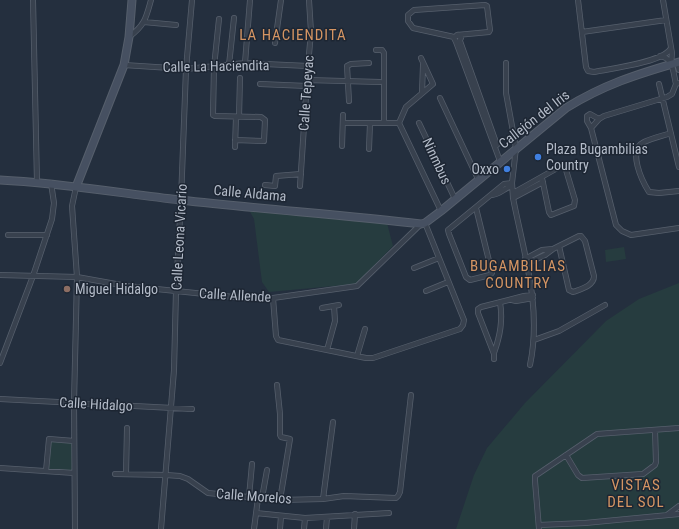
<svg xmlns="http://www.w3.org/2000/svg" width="679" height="529" font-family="'Roboto Condensed',sans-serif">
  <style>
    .green { fill: #263c3f }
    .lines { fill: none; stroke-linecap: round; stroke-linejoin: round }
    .street-casing { stroke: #565f6c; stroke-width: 6 }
    .secondary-casing { stroke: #565f6c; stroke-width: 9 }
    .street { stroke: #38414e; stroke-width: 4.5 }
    .secondary { stroke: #465061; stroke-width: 7 }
    .shop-dot { fill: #3f7fe0; stroke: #1d2633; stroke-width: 1.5 }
    .education-dot { fill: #8d6e63; stroke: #1d2633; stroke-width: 1.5 }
    .labels { text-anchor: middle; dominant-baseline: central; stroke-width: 3; stroke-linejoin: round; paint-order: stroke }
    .street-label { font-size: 14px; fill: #b4bcc9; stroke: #1d2633 }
    .poi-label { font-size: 14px; fill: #b4bcc9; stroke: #1d2633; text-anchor: start }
    .neighbourhood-label { font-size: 15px; letter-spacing: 1px; fill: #d59563; stroke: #1d2633 }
  </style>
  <rect width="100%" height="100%" fill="#242f3e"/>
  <!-- green -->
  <path class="green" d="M249,210l138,13 6,23 -37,38 -87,8 -7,-10 -8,-63z
    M624,247l2,12 -20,3 -1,-12z
    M679,283v246h-223l18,-54 13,-27 38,-45 81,-82 33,-22z
    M50,440l22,1v29h-24z"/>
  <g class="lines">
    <!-- street casing -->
    <g class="street-casing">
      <path id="street" d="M33,0l4,182
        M578,0l8,67 2,4 6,1c15,-3 71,-10 77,-24
        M663,0l9,53 -1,11
        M219,19l-5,48 -1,48 2,1 46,1 4,3 -1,21 -29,-1
        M144,22l32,3
        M582,32l84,-12
        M129,37c16,-12 17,-19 22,-37
        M454,37l-41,-9 -5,-7v-6l6,-5 71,-5 2,1 3,24 -1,2 -32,3 -3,3 2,4h3l2,-4 -3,-3
        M460,41l37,104
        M456,42l44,119
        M275,43l6,-43
        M376,50h6l2,3v70
        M660,56c14,2 13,17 16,28
        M245,63l5,-63
        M506,63v30l10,55 -4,35 1,15c11,56 29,110 17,167
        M677,63l2,7
        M124,65l62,4 59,-6 63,3
        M229,65l5,-47
        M307,80l73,2
        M679,83l-3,1 -4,10 -5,3 -63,19 -5,3 -8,9 25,97 6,6 9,4 48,-7
        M260,84l47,2
        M659,84l20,83
        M422,92l1,-27
        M440,98l38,81
        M349,101l-2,-35 4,-2 18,-1
        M239,117l1,-39
        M343,123h56
        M399,123l42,88
        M399,123l7,-16 27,-23 -12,-26
        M419,123l36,76
        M591,128l-4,-7v-5l3,-2 9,5
        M671,133c-9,3 -19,5 -27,9 -17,8 -2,39 5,50l10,1 20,-2
        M342,146l1,-31
        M235,147l1,-30
        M369,149l1,-26
        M265,185l10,1 1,-10 25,-2
        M300,186l8,-120 3,-34 -2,-32
        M513,193l48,-27h3l2,4 9,30 -1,6 -23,9 -2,-3 -7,-34
        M492,195c9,-1 12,-7 20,-9
        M513,198l30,-16
        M476,208l16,65 -2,2 -20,5 -4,-3 -17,-43 -1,-4 56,-46 8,-1
        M8,235h39
        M525,259l17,-9 11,-1
        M526,264l19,-9 8,-6 26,-13h2l4,5 9,35c0,10 -13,13 -21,16l-4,-2 -10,-44
        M414,268l25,-10
        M0,275l77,2 50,9 49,5 77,8 20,-1 84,-12 64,-62
        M426,291l22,-9
        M273,298l3,38 2,4 88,18h7l87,-29 3,-4 1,-5 -39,-97
        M512,300l4,1 17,-3
        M322,308l17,-3
        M534,340l25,-9 46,-26
        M327,350l8,-29 -1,-15
        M494,353c6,-17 9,-32 6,-51
        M357,356l8,-27
        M494,359v-5l-16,-41v-4l3,-2 43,-11 9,-1
        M0,363l33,-87 19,-57 2,-16 -3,-20
        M277,385l3,29v21l1,2 9,2 -10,61
        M0,399l192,10
        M566,455l12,20 4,3 61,-4 12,-9 1,-3 -1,-32
        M0,468l74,5
        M46,471l3,-32 25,2
        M115,474l51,1 14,1 8,3 20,14 72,7 43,-1 21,-3 52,2 2,-2 2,-4 11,-97
        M126,474l1,-46
        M249,497l3,-33
        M262,498l5,-28
        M323,499l10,-77
        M256,513l49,5 84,-5
        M667,515l12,-9
        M539,525l46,-2 94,-9
        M75,529l-1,-127 3,-125 -5,-71 4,-19
        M161,529l13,-159 2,-79 5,-91 5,-131 6,-69
        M254,529l4,-31
        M280,529l1,-13
        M304,529l1,-11
        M326,529l1,-12
        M354,529l1,-15
        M539,529l-4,-48v-5l3,-2 59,-40 82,-6"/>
    </g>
    <!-- secondary casing -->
    <g class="secondary-casing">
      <path id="secondary" d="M0,180c60,3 120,13 180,20 81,9 161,15 241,24l4,-1 16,-12 125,-103c37,-23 71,-34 113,-46
        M76,187l48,-122 5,-28 3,-37"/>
    </g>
    <!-- street -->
    <use href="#street" class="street"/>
    <!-- secondary -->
    <use href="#secondary" class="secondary"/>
  </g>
  <!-- markers -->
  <g class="shop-dot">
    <circle cx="538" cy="157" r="4"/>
    <circle cx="507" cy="169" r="4"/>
  </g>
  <circle class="education-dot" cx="67" cy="289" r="4"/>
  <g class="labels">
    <!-- street labels -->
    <g class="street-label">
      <text transform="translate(216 66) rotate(-1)">Calle La Haciendita</text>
      <text transform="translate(306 93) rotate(-86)">Calle Tepeyac</text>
      <text transform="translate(534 119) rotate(-38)">Callejón del Iris</text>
      <text transform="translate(437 161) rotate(65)">Ninmbus</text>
      <text transform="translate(250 193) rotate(5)">Calle Aldama</text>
      <text transform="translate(179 237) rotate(-87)">Calle Leona Vicario</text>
      <text transform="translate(235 295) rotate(3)">Calle Allende</text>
      <text transform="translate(96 404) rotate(3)">Calle Hidalgo</text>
      <text transform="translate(254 496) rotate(4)">Calle Morelos</text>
    </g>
    <!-- poi labels -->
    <g class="poi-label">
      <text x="546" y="149">Plaza Bugambilias<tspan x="546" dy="16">Country</tspan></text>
      <text x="499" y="169" text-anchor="end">Oxxo</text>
      <text x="75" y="289">Miguel Hidalgo</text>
    </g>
    <!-- neighbourhood labels -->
    <g class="neighbourhood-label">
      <text x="293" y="35">LA HACIENDITA</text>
      <text x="518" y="266">BUGAMBILIAS<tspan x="518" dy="17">COUNTRY</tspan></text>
      <text x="636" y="485">VISTAS<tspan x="636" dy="17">DEL SOL</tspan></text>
    </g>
  </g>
</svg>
